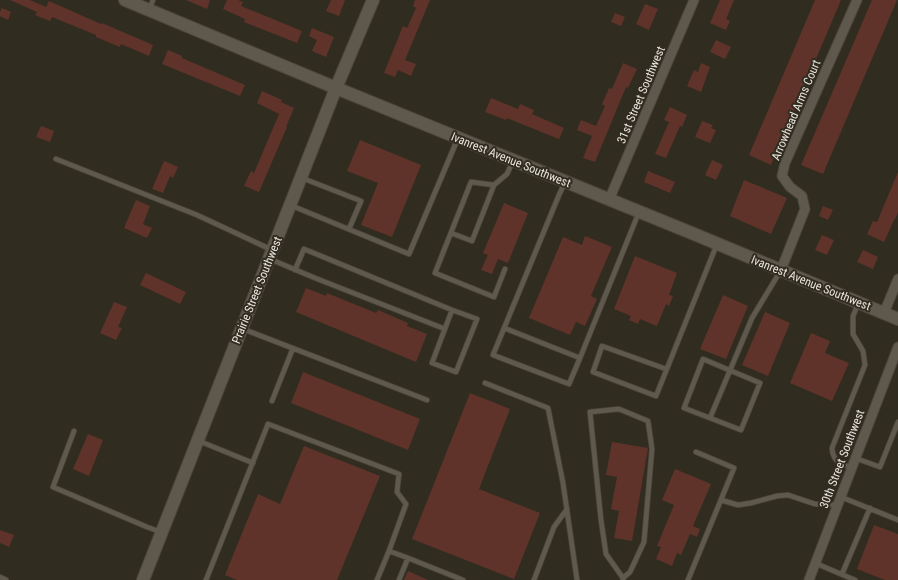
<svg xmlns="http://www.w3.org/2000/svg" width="898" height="580" font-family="'Roboto Condensed',sans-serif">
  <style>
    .building { fill: #5f332a }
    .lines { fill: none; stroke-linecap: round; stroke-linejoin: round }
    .lane-casing { stroke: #4b463d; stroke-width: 6 }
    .street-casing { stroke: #4b463d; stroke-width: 11 }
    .secondary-casing { stroke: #4b463d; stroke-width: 14 }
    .lane { stroke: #5f594d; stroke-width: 4.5 }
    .street { stroke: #5f594d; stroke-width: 9 }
    .secondary { stroke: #5f594d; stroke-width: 12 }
    .labels { text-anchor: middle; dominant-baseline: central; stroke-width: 4; stroke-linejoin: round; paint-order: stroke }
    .street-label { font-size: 12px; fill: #e9e5de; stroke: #312c20 }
  </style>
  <rect width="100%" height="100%" fill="#312c20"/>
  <!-- building -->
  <path class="building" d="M10,0h20l16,7 3,-6 52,23 1,-1 51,22 -4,11 -28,-12 -1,3 -24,-10v-2l-44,-18 -2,4 -15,-6 2,-3z
    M186,0h24l-3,9z
    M227,0h11l5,2 -2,4 61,25 -5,12 -53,-21 1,-3 -22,-10z
    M331,0h14l-6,16 -13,-5z
    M415,0h15l-25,60 11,4 -5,12 -13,-6 -3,7 -11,-4 19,-47 4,2 9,-20 -3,-2z
    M720,0h14l-8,19 4,2 -4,9 -16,-7z
    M815,0h26l-70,165 -22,-10z
    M872,0h25l-74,174 -22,-9z
    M645,4l13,5 -9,21 -13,-6z
    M2,8l9,4 -3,8 -8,-4v-4z
    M615,13l10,4 -4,9 -10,-4z
    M312,28l22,9 -8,20 -14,-6 5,-11 -8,-4z
    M716,40l15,7 -6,12 -15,-7z
    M168,50l14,6v2l63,27 -5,11 -78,-32z
    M623,63l14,6 -9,19 -2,-1 -31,75 -12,-4 9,-22 -15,-6 4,-10 15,6 9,-20 -3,-2 7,-16 3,1z
    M701,63l9,4 -9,25 -14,-6 7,-16 4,2z
    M262,91l20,9 -1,2 13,6 -8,19h1l-28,65 -15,-6 7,-15 3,2 25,-59 -22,-11z
    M491,98l27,11 2,-5 14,6 -2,4 32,14 -5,11 -52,-21 -1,2 -21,-8z
    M670,107l17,8 -5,12 -2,-1 -14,32 -11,-4 14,-32 -5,-2z
    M702,121l11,4 -2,3 5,2 -6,13 -15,-6z
    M41,126l13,5 -4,11 -14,-5z
    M360,140l61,25 -29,72 -31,-12 17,-42 -31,-12z
    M712,160l11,5 -7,15 -11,-5z
    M164,161l14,6 -5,11 -3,-2 -7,17 -11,-4z
    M648,171l27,11 -5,11 -26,-11z
    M898,172v40l-2,6h-1l-11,24 -17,-8 6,-13 4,1z
    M744,180l43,18 -16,36 -41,-18z
    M136,200l14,6 -7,18 9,4 -5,10 -23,-10z
    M504,203l24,10 -20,50 -10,-4 -6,15 -11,-4 7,-15 -5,-2z
    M823,206l10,4 -5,10 -9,-4z
    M822,235l12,5 -7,15 -12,-5z
    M585,236l27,11 -21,49 6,3 -12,27 -9,-4 -6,13 -41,-17 34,-81 19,8z
    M863,250l15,7 -5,12 -16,-7z
    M635,256l42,17 -8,22 4,1 -4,10 -3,-2 -9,22 -17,-7 -2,5 -9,-4 2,-4 -17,-7z
    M146,273l40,19 -6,12 -40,-19z
    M306,288l20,8 1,-3 49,20 2,-3 30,13 -1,3 20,8 -11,28 -120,-50z
    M723,295l25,11 -22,53 -26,-10z
    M114,302l13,5 -9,20 4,1 -6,12 -16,-7z
    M765,312l25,11 -22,53 -26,-11z
    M811,333l19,8 -5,12 24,10 -17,38 -42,-18z
    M303,372l117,47 -12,31 -117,-47z
    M470,393l40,16 -31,80 61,24 -26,66 -102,-40z
    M88,434l15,6 -14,36 -16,-7z
    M612,442l36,6 -16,93 -18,-3 5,-27 -8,-2 6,-32 -11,-2z
    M304,446l76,30 -43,104h-100l-12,-5 33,-81 22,10z
    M675,469l36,15 -18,42 7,3 -3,8 -7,-3 -9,21 -4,-2 -5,13 -16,-7 5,-12 -4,-1 17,-41 -12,-5z
    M874,525l24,9v46h-13l-28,-11z
    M0,530l14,5 -5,12 -9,-4z
    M408,571l20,9h-24z"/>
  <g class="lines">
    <!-- lane casing -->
    <g class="lane-casing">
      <path id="lane" d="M149,10l4,-10
        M56,159l141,56 75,35
        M302,178l59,23 -12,28
        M290,205l119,49 49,-116
        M451,233l21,8 22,-56
        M270,259l45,19 130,51
        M505,269l-11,28 -59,-24 36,-91 23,3 13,-11 6,-13
        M295,270l9,-21 148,61 25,9 -21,53 -24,-9 20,-53
        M504,328l76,30 -11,26 -76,-29 66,-160 6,-13
        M243,329l184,71
        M580,358l59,-146
        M666,369l-64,-23 -9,26 63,24 61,-152
        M485,383l63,25 15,75 14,97
        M272,401l21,-53
        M710,418l-26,-10 19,-49 57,24 -19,47 -31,-12 42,-100 29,-48
        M74,431l-21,56 94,40 14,5
        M199,441l54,22
        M855,458l25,9 18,-45
        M852,468c-12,-5 -19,-6 -20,-20l33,-83 -2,-14 -10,-17v-18l5,-12
        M841,497l57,23
        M721,500l17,5 13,-2 26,-7 11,-1 27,9 22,1
        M815,563l40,17
        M842,574l28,-66
        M0,577l6,3
        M206,580l62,-156 131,50 -2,18 9,12 -17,47
        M377,580l12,-29 19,7
        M399,580l9,-22 55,22
        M534,580l20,-53 13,-18
        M623,580v-2l-17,-24 -5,-34 -11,-108 29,-3 29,12 4,28 -8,93 -14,30 -7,6
        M688,580l46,-112 -38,-16"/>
    </g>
    <!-- street casing -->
    <g class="street-casing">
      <path id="street" d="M609,200l85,-200
        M781,270l24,-61 -3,-13 -12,-9 -8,-11 3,-13 72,-163
        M884,313l14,-34
        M809,580l89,-233"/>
    </g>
    <!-- secondary casing -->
    <g class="secondary-casing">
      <path id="secondary" d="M125,0l211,88 358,146 204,85
        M143,580l193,-492 37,-88"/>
    </g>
    <!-- lane -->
    <use href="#lane" class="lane"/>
    <!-- street -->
    <use href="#street" class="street"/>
    <!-- secondary -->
    <use href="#secondary" class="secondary"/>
  </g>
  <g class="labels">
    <!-- street labels -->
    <g class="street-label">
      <text transform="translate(641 95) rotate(-67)">31st Street Southwest</text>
      <text transform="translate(796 110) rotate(-67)">Arrowhead Arms Court</text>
      <text transform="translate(511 160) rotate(22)">Ivanrest Avenue Southwest</text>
      <text transform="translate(811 283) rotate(22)">Ivanrest Avenue Southwest</text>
      <text transform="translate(257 290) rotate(-68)">Prairie Street Southwest</text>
      <text transform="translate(842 459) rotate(-69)">30th Street Southwest</text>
    </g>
  </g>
</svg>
